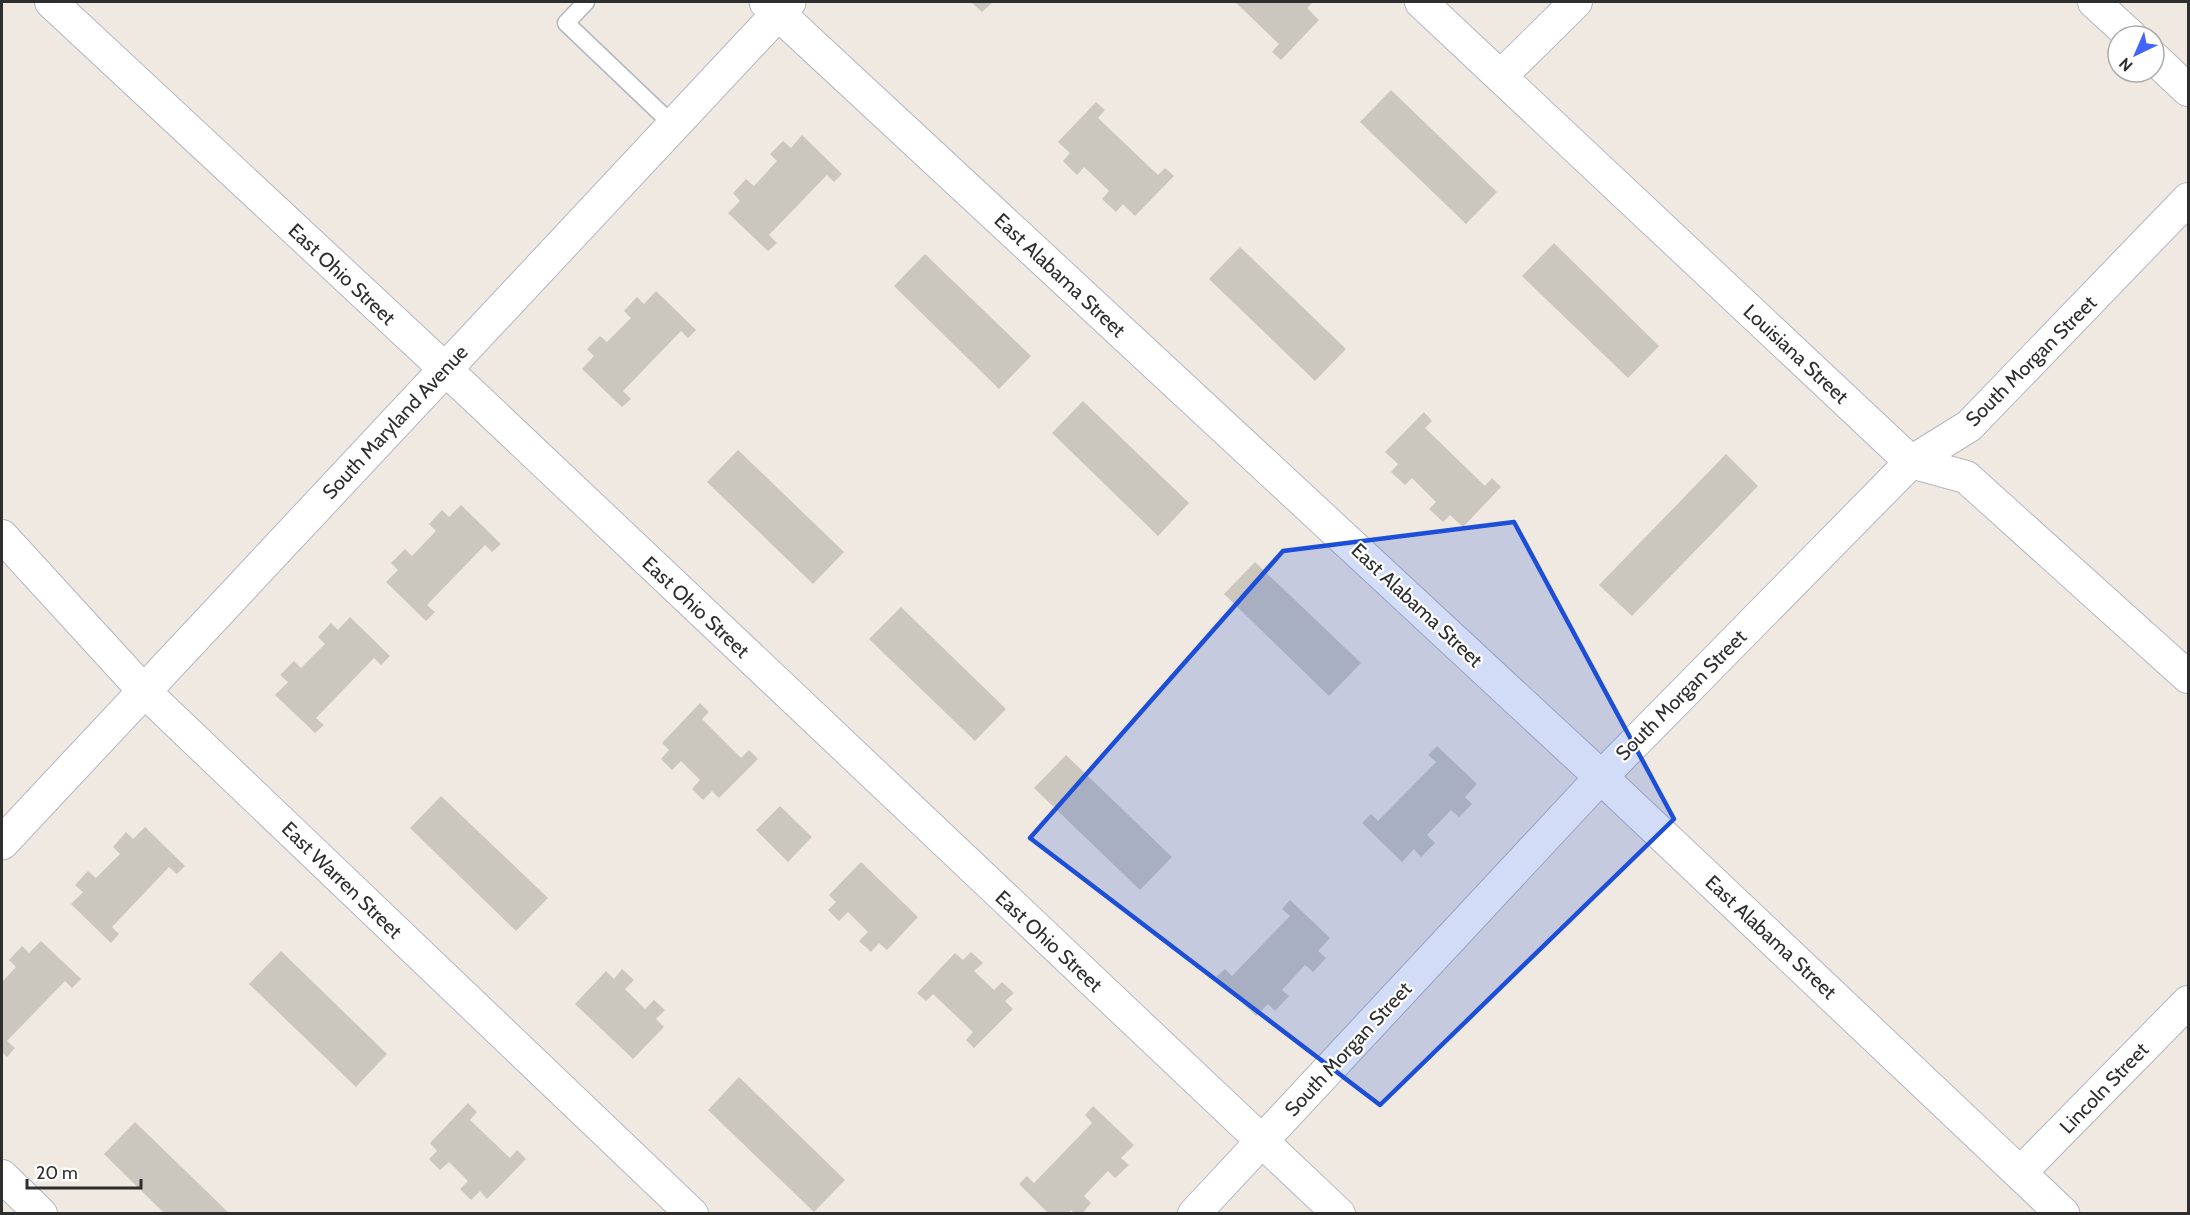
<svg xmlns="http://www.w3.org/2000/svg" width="2190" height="1215" font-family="Cabin,sans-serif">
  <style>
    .building { fill: #cbc7bf }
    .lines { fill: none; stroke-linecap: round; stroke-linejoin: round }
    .service-casing { stroke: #b4b7c1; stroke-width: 19 }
    .minor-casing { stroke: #b4b7c1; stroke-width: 34 }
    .tertiary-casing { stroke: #b4b7c1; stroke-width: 35 }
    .service { stroke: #fff; stroke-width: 16 }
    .minor { stroke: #fff; stroke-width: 32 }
    .tertiary { stroke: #fff; stroke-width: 33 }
    .marked { fill: #1d4ed8; fill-opacity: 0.2; stroke: #1d4ed8; stroke-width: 4.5; stroke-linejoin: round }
    .labels { text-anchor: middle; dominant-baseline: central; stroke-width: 4.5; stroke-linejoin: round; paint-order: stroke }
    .street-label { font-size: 20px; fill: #2e2e2e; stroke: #fff }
  </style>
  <rect width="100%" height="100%" fill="#efe9e1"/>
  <!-- building -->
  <path class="building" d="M971,2h22l-11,10z
    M1235,2h78l-6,6 12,12 -38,40 -9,-8 7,-8z
    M1391,90l106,102 -31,32 -106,-102z
    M1096,102l9,8 -7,8 60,57 7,-7 9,8 -39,40 -12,-12 -7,8 -14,-13 7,-8 -25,-24 -7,8 -14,-14 7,-8 -12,-11z
    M802,135l40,39 -8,8 -7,-7 -58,60 8,8 -9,8 -40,-38 12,-12 -7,-8 13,-14 8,7 23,-25 -7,-7 13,-13 8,7z
    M1554,243l105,103 -31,32 -106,-102z
    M1240,247l106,102 -31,32 -106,-102z
    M925,254l106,102 -32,33 -105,-103z
    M656,291l40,39 -8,8 -7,-7 -58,60 8,8 -9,8 -40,-38 12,-13 -7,-7 13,-13 7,6 24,-24 -7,-7 13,-14 7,7z
    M1083,401l106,102 -31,33 -106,-103z
    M1424,412l8,9 -7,7 60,58 7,-8 9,9 -38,40 -13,-12 -7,7 -14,-13 7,-7 -24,-24 -7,7 -14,-13 7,-8 -13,-12z
    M738,450l106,102 -31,32 -106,-102z
    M1726,454l32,32 -126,130 -33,-31z
    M461,505l40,39 -9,8 -7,-7 -58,60 8,7 -9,9 -40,-39 12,-12 -7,-7 14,-14 7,7 24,-25 -7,-7 13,-14 7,7z
    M1255,562l106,101 -32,33 -105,-102z
    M901,607l105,102 -31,32 -106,-102z
    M350,617l40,39 -9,9 -7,-7 -58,60 8,7 -9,8 -40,-38 13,-13 -8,-7 14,-14 7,7 24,-24 -7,-7 13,-14 7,7z
    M700,703l9,9 -7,7 39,39 8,-8 9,9 -39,39 -7,-7 -9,9 -11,-11 8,-9 -19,-19 -9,9 -11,-11 8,-9 -7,-7z
    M1437,746l40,38 -12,13 7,7 -13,13 -8,-7 -24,25 8,8 -14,14 -7,-8 -12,13 -40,-39 9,-9 7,7 58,-59 -8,-7z
    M1066,755l106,102 -32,33 -106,-102z
    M441,796l107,102 -32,33 -106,-103z
    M780,806l32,31 -24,25 -32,-32z
    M145,827l40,39 -8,8 -8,-7 -57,60 7,7 -8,9 -40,-39 12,-12 -8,-7 13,-14 8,7 24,-24 -7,-7 13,-15 7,7z
    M861,862l57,55 -31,33 -8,-7 -8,9 -12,-11 9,-9 -20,-20 -9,9 -11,-11 8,-8 -7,-7z
    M1290,900l40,38 -12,13 8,7 -13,14 -8,-7 -23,25 7,6 -14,15 -7,-7 -12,12 -40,-39 9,-8 7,7 58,-60 -8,-7z
    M41,941l40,38 -9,9 -7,-7 -58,60 8,7 -8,9 -5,-5v-70l14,-15 -7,-7 13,-14 7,7z
    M281,951l106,103 -31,33 -107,-103z
    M971,952l12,11 -9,8 20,19 8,-8 12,11 -9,8 8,8 -39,39 -8,-8 7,-8 -40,-38 -7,7 -9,-8 38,-40 8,7z
    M622,969l12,11 -9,9 20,20 9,-9 11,10 -9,9 8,8 -31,32 -58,-55 31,-33 8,8z
    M739,1077l106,103 -31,32 -106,-102z
    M468,1103l9,9 -7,8 40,38 7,-8 9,9 -39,40 -7,-8 -9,9 -11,-11 8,-8 -19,-19 -9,8 -11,-11 8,-8 -7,-8z
    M1093,1106l41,39 -13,13 8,7 -14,13 -7,-7 -24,25 7,7 -9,11h-7l-4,-4 -3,4h-19l-30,-30 8,-8 7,7 58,-60 -7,-8z
    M135,1122l95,92h-65l-61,-60z"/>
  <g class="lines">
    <!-- service casing -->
    <g class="service-casing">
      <path id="service" d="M586,2l-20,21 107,102"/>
    </g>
    <!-- minor casing -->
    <g class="minor-casing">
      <path id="minor" d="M51,2l423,394 865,818
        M1421,2l490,460 55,15 222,200
        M2094,2l37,34
        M2154,58l34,32
        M1501,76l75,-74
        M2,536l141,154 549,524
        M2020,1173l168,-171
        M2,1176l39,38
        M1194,1214l407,-437 310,-315 58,-36 219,-227"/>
    </g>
    <!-- tertiary casing -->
    <g class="tertiary-casing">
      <path id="tertiary" d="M766,2l835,775 462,437
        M2,843l787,-841"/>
    </g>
    <!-- service -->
    <use href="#service" class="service"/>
    <!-- minor -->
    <use href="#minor" class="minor"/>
    <!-- tertiary -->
    <use href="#tertiary" class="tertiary"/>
  </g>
  <!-- marked area -->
  <path class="marked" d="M1514,522l160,297 -294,286 -350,-267 253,-287z"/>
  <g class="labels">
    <!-- street labels -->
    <g class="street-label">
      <text transform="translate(342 274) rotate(43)">East Ohio Street</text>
      <text transform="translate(1060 275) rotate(43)">East Alabama Street</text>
      <text transform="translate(1796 354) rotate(43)">Louisiana Street</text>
      <text transform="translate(2031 361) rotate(-45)">South Morgan Street</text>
      <text transform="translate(395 422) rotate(-47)">South Maryland Avenue</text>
      <text transform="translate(1417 605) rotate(43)">East Alabama Street</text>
      <text transform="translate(696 607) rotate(43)">East Ohio Street</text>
      <text transform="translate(1681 695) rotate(-45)">South Morgan Street</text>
      <text transform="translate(342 880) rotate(44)">East Warren Street</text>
      <text transform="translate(1771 937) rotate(43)">East Alabama Street</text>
      <text transform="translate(1049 941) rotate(43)">East Ohio Street</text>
      <text transform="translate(1348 1049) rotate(-47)">South Morgan Street</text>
      <text transform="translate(2104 1088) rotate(-46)">Lincoln Street</text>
    </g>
  </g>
  <!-- border -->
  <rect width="2190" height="1215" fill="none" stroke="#2e2e2e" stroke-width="6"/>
  <!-- north arrow -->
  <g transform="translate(2136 54) rotate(224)"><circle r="28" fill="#ffffff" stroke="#ababab" stroke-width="1.5"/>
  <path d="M0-4.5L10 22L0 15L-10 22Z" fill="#4264fb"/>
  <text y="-9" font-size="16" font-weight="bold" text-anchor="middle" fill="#2e2e2e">N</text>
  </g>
  <!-- scale -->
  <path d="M27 1179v9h114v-9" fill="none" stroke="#2e2e2e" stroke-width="3"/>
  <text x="36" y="1179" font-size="18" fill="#2e2e2e" stroke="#ffffff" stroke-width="4.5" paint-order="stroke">20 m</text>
</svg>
